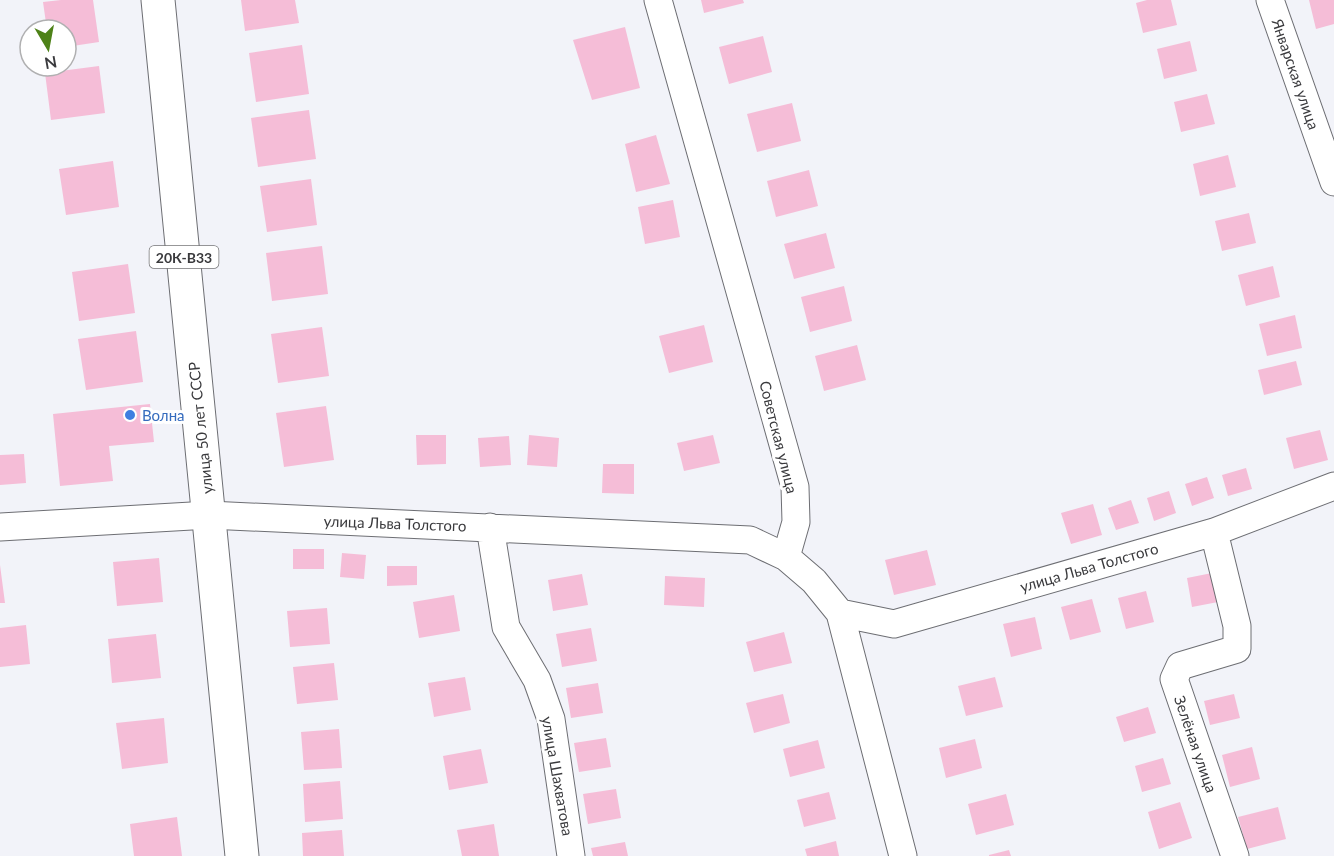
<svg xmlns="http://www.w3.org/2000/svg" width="1334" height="856" font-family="Lato,sans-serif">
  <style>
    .building { fill: #f5bdd7 }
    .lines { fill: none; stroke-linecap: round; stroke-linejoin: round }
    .minor-casing { stroke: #6d6e73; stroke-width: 29 }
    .major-casing { stroke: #6d6e73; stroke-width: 35 }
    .minor { stroke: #fff; stroke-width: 27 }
    .major { stroke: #fff; stroke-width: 33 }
    .shop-dot { fill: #3f7fe0; stroke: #fff; stroke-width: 2 }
    .labels { text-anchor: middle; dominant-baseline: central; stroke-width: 6; stroke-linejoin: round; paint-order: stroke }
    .shield { fill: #fff; stroke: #757577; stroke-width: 1.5 }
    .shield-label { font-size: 14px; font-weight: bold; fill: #3a3a3d }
    .street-label { font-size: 15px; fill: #3a3a3d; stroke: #fff }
    .shop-label { font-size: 15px; fill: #366cbe; stroke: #fff; text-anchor: start }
  </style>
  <rect width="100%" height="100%" fill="#f2f3f9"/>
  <!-- building -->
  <path class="building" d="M61,0h32l6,42 -33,5v-17h-19l-4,-28z
    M241,0h54l4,23 -54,8z
    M701,0h42l1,3 -40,10z
    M1147,0h24l6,25 -34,8 -7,-30z
    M1309,0h25v24l-18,5z
    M625,27l15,61 -48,12 -19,-60z
    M763,36l9,36 -43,12 -10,-37z
    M1190,41l7,30 -33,8 -7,-30z
    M302,45l7,49 -53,8 -7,-49z
    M99,66l6,47 -54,7 -6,-47z
    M1207,94l8,30 -34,8 -7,-30z
    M792,103l9,38 -44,11 -10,-38z
    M309,110l7,49 -58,8 -7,-49z
    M656,135l14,49 -34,8 -11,-48z
    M1228,155l8,32 -36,9 -7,-32z
    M113,161l6,46 -53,8 -7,-46z
    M809,170l9,36 -42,11 -9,-36z
    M311,179l6,46 -50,7 -7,-46z
    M673,200l7,37 -35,7 -7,-37z
    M1249,213l7,30 -34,8 -7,-30z
    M826,233l9,35 -41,11 -10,-35z
    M322,246l6,48 -56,7 -6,-48z
    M128,264l7,49 -56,8 -7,-49z
    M1273,266l7,31 -34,9 -8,-31z
    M844,286l8,35 -42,11 -9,-35z
    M1295,315l7,33 -35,8 -8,-32z
    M704,325l9,37 -44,11 -10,-37z
    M322,327l7,49 -51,7 -7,-49z
    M136,331l7,51 -57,8 -8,-51z
    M857,345l9,35 -42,11 -9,-35z
    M1296,361l6,24 -38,10 -6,-25z
    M150,404l4,38 -45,4 4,35 -53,5 -7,-72z
    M326,406l8,54 -50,7 -8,-54z
    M1320,430l8,30 -34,9 -8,-31z
    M416,435h30v29l-29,1z
    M529,435l30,3 -2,29 -30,-2z
    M713,435l7,28 -36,8 -7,-28z
    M509,436l2,29 -31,2 -2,-29z
    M24,454l2,29 -26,2v-30z
    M603,464h31v30l-32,-1z
    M1246,468l6,21 -24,7 -6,-21z
    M1207,477l7,21 -22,8 -7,-22z
    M1169,491l7,22 -22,8 -7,-23z
    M1131,500l8,23 -23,7 -8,-22z
    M1093,504l9,31 -31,9 -10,-31z
    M293,549h31v20h-31z
    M927,550l9,35 -42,10 -9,-35z
    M342,553l24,2 -2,24 -24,-2z
    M159,558l4,44 -46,4 -4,-44z
    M0,565l5,38h-5z
    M387,566h30v19l-30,1z
    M1212,573l6,29 -26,5 -5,-29z
    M582,574l6,31 -35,6 -5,-31z
    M665,576l40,2 -1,29 -40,-2z
    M1146,591l8,31 -28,7 -8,-31z
    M454,595l6,36 -41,7 -6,-36z
    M1092,599l9,33 -31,8 -9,-33z
    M327,608l3,36 -40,3 -3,-36z
    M1035,617l7,32 -31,8 -8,-33z
    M26,625l4,39 -30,3v-39z
    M591,628l6,33 -35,6 -6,-33z
    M784,632l8,31 -38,9 -8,-30z
    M156,634l5,44 -49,5 -4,-44z
    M334,663l4,37 -41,4 -4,-37z
    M465,677l6,33 -37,7 -6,-34z
    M995,677l8,30 -37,9 -8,-30z
    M598,683l5,30 -32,5 -5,-30z
    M783,694l7,29 -36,10 -8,-30z
    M1234,694l6,24 -30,7 -6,-24z
    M1148,707l8,26 -32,9 -8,-25z
    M164,718l4,45 -46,6 -6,-46z
    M339,729l3,39 -38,2 -3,-38z
    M606,738l5,29 -32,5 -5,-29z
    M975,739l7,29 -36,10 -7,-30z
    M818,740l7,28 -35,9 -7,-28z
    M1252,747l8,32 -30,8 -8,-32z
    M481,749l7,34 -39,7 -6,-34z
    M1163,758l8,26 -29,8 -7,-26z
    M340,781l3,38 -38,3 -2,-38z
    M616,789l5,29 -33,6 -5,-30z
    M829,792l7,27 -32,8 -7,-27z
    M1006,794l8,31 -38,10 -8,-31z
    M1180,802l12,36 -33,11 -11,-37z
    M1278,807l8,32 -39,10 -9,-32z
    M177,817l5,39h-48l-4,-32z
    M494,824l5,32h-37l-5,-26z
    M342,830l2,26h-41l-1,-23z
    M836,841l3,15h-32l-2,-7z
    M625,842l3,14h-35l-2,-8z
    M1009,850l2,6h-22v-1z"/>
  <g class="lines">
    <!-- minor casing -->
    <g class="minor-casing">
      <path id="minor" d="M658,0l137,487 1,35 -10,35 28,24 26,32 63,243
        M1270,0l64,182
        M0,527l209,-12 541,25 36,17
        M490,527l16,100 31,53 14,39 20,137
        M1214,532l23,94v23l-57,17 -6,13 61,177
        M840,613l54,11 320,-92 120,-46"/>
    </g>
    <!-- major casing -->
    <g class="major-casing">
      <path id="major" d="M158,0l84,856"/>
    </g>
    <!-- minor -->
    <use href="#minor" class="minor"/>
    <!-- major -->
    <use href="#major" class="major"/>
  </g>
  <!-- markers -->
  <circle class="shop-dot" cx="130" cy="415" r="6"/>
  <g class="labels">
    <!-- shield labels -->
    <rect class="shield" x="149.5" y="246" width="69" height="22" rx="4.5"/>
    <g class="shield-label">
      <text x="184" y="257">20К-В33</text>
    </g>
    <!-- street labels -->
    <g class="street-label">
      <text transform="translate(1296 74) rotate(71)">Январская улица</text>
      <text transform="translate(200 428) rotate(-96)">улица 50 лет СССР</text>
      <text transform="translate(779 437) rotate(76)">Советская улица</text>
      <text transform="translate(395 523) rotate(2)">улица Льва Толстого</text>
      <text transform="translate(1089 567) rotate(-16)">улица Льва Толстого</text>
      <text transform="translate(1196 744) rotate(71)">Зелёная улица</text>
      <text transform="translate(558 776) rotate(80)">улица Шахватова</text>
    </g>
    <!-- shop labels -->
    <g class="shop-label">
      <text x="142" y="415">Волна</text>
    </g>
  </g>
  <!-- north arrow -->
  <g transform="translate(48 48) rotate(170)"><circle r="28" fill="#ffffff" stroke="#b0b0b1" stroke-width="1.5"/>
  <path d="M0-4.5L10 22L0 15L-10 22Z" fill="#4e8218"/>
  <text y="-9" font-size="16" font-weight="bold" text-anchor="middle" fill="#3a3a3d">N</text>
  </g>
</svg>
